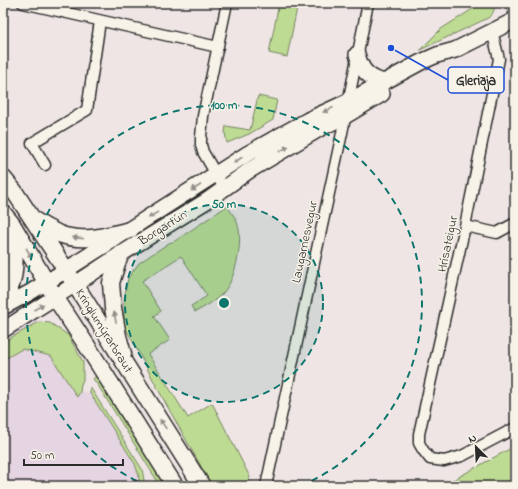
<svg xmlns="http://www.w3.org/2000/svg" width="518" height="489" font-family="'Indie Flower',sans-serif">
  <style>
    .built { fill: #e5d4e1 }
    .green { fill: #bedb93; stroke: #74835f }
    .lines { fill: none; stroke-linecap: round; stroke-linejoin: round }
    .street-casing { stroke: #2b2b2b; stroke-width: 13 }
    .secondary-casing { stroke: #2b2b2b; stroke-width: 18 }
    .primary-casing { stroke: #2b2b2b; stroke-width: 19 }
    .street { stroke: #f7f3e8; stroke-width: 10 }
    .secondary { stroke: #f7f3e8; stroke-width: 15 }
    .primary { stroke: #f7f3e8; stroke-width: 16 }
    .oneway { fill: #918f8a }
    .ring { fill: none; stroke: #0f766e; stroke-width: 2; stroke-dasharray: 7 5 }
    .labels { text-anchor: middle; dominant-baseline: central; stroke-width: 3; stroke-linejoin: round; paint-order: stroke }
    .street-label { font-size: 13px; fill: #2b2b2b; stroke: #f7f3e8 }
    .centre { fill: #0f766e; stroke: #f7f3e8; stroke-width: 2 }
    .ring-label { font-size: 12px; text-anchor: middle; font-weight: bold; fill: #0f766e; stroke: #f7f3e8; stroke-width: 3; stroke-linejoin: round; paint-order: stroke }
    .leader { fill: none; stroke: #1d4ed8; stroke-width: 1.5 }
    .callout-dot { fill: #1d4ed8; stroke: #f7f3e8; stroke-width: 1.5 }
    .callout { fill: #f7f3e8; stroke: #1d4ed8; stroke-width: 1.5 }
    .callout-label { font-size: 14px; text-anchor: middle; font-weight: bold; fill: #2b2b2b }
  </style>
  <rect width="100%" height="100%" fill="#efe5e5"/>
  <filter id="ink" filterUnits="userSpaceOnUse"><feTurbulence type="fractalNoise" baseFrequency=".025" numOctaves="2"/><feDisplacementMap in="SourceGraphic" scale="8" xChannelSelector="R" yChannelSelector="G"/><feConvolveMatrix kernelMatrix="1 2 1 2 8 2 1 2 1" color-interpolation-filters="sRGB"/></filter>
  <g filter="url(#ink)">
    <!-- built -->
    <path class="built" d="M3,277l36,45 -36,20z
      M22,349l29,7 26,40 3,-4 10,1 45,71 4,10v9l-1,3h-135v-126z"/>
    <!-- green -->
    <path class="green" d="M279,3h19l-11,54 -18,-4z
      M482,3h13c-1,7 -1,11 -7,15l-68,32 21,-21z
      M258,96l19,4 -4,20 -24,14 -22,9 -2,-10 1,-7 24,4z
      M227,206c3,5 8,10 10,16 7,18 -1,57 -14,71 -8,8 -18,14 -28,19l-4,-6 16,-10 -26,-40 -39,25 19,30 -7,5 16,24 -22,14 40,64 24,-15 38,74 -4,9h-34l-46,-82 -42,-79v-26l4,-21 11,-15 30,-20 6,-2z
      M39,322l11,1 18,12 15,27v18l-2,4 -1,8 -3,5 -26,-41 -29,-7 -19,11v-18z
      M98,374l67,112h-10l1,-7 -57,-92 -6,-8z
      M90,387l52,82 2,11 -1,6h-5c3,-7 -1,-15 -3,-22l-45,-71z
      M513,447l2,8v31h-73z"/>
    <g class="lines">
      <!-- street casing -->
      <g class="street-casing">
        <path id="street" d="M23,3l195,44
          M512,3l3,14
          M492,31l7,28 -34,167 -46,208v9l4,7 7,9 14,2 18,-5 53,-28
          M45,165l-13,-22 55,-33 13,-89
          M224,188l-21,-36 -2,-7v-8l2,-21 24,-113
          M465,226l32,7 18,-10
          M266,486l76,-353 26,-130"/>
      </g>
      <!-- secondary casing -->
      <g class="secondary-casing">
        <path id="secondary" d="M357,54c4,16 11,24 27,28
          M3,307l26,-14 37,-23 181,-116 61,-34 39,-18 74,-40 16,-7 18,-5 60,-30
          M3,330l71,-45 47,-31 87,-54 42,-30 69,-41 26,-13 37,-22"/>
      </g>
      <!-- primary casing -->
      <g class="primary-casing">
        <path id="primary" d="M3,178l11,13 52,79 136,216
          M3,213l9,11 43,73 34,52 86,137
          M34,220c8,5 17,10 25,14 25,9 46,2 71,-4
          M121,254l-4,9 -6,20 2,25 5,28 5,18
          M3,299c3,-4 6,-9 8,-14 6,-18 3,-38 1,-57"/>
      </g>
      <!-- street -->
      <use href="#street" class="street"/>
      <!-- secondary -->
      <use href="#secondary" class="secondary"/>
      <!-- primary -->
      <use href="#primary" class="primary"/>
    </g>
    <!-- one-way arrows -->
    <defs><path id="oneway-solid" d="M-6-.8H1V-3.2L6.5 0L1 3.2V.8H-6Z"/></defs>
    <g class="oneway">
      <use href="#oneway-solid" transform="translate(328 110) rotate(156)"/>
      <use href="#oneway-solid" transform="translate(284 149) rotate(-31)"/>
      <use href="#oneway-solid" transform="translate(238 160) rotate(147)"/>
      <use href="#oneway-solid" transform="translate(196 188) rotate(147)"/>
      <use href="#oneway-solid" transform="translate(153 215) rotate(148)"/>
      <use href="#oneway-solid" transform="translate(78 238) rotate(-173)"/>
      <use href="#oneway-solid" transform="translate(29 253) rotate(61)"/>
      <use href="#oneway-solid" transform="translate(39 307) rotate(-32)"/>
      <use href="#oneway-solid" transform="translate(115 317) rotate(-101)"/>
      <use href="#oneway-solid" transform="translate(163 424) rotate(-123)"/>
    </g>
  </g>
  <!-- distance rings -->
  <circle cx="224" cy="303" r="99" fill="#0f766e" fill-opacity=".12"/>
  <g class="ring">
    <circle cx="224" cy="303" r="99"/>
    <path d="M148 486A198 198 0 1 1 300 486"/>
  </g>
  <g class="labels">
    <!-- street labels -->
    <g class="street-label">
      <text transform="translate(163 228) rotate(-32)">Borgartún</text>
      <text transform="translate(305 242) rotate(-78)">Laugarnesvegur</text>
      <text transform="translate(448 244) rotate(-78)">Hrísateigur</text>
      <text transform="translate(104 331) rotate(58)">Kringlumýrarbraut</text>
    </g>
  </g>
  <circle cx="224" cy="303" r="6" class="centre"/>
  <g class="ring-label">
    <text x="224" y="109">100 m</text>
    <text x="224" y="208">50 m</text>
  </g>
  <!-- callouts -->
  <path class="leader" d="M391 48L448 80"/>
  <circle class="callout-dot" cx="391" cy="48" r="4"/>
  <rect class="callout" x="448" y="67" width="56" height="26" rx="4"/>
  <g class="callout-label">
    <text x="476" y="85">Gleriðja</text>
  </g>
  <!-- margin -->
  <rect width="518" height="489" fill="none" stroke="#f7f3e8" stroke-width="16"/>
  <rect x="8" y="8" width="502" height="473" fill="none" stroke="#2b2b2b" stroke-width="1.5" filter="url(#ink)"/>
  <!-- north arrow -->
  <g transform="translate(476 447) rotate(336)" stroke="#f7f3e8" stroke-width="3" paint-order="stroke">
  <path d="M0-3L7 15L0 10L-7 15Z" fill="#2b2b2b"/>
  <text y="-6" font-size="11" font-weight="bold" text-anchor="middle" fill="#2b2b2b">N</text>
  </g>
  <!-- scale -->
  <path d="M24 459v6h99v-6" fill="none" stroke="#2b2b2b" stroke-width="2"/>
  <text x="30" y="459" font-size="12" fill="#2b2b2b" stroke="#f7f3e8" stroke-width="3" paint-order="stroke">50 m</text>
</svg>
